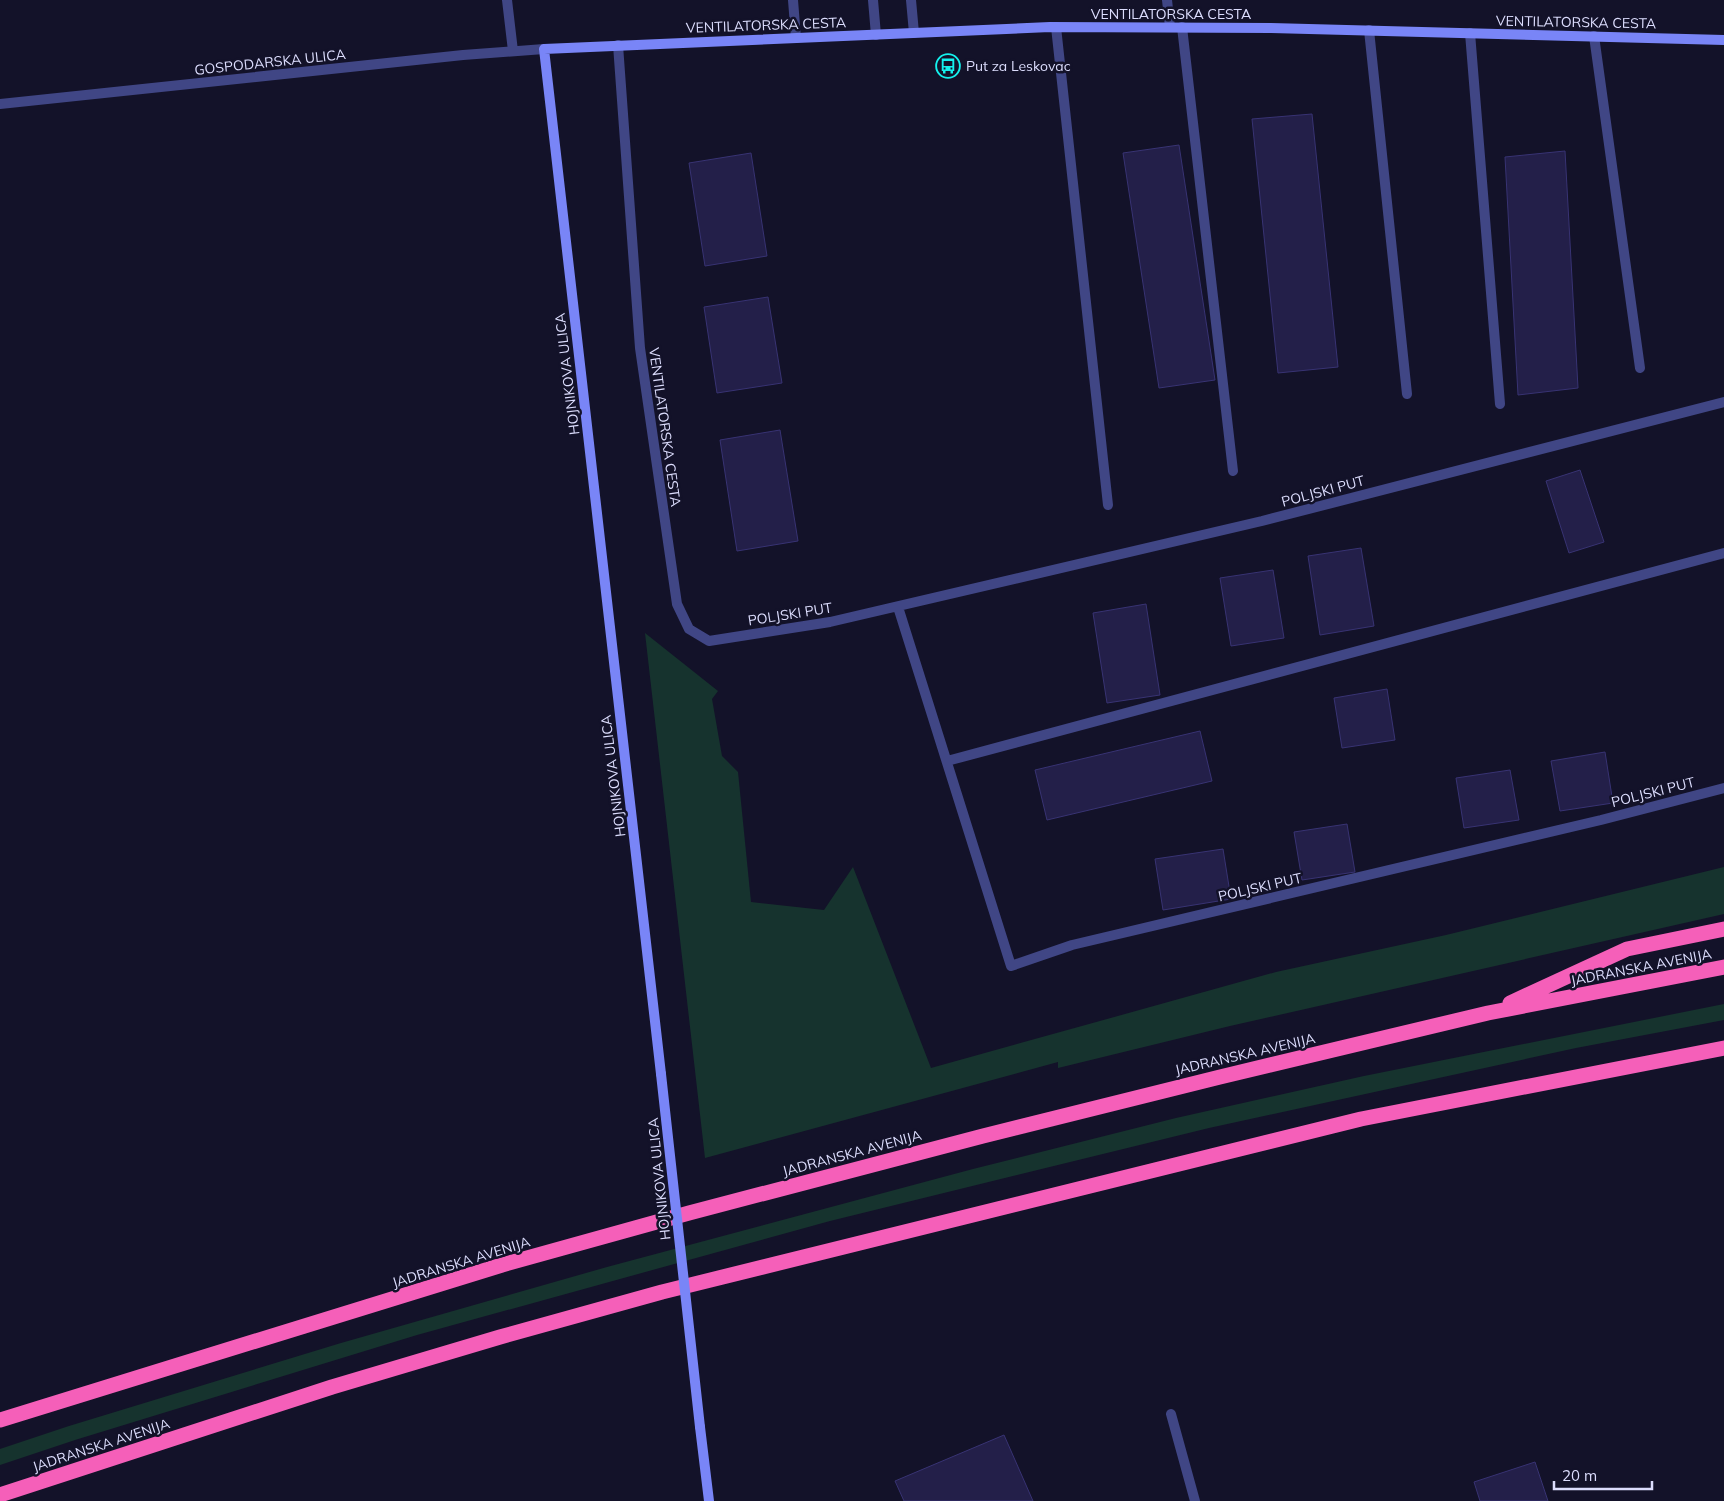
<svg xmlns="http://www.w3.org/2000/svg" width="1724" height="1501" font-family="Mulish,sans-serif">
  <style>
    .green { fill: #16332e }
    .building { fill: #231f49; stroke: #383373 }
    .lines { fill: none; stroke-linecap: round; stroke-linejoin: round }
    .lane { stroke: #404685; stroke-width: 10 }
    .street { stroke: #404685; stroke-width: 10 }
    .secondary { stroke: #7985f7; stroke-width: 10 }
    .highway { stroke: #f55fb9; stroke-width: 15 }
    .secondary-bridge { stroke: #7985f7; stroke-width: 10 }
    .labels { text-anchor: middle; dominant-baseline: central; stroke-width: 5; stroke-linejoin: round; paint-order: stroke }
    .street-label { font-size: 14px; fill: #dcddfd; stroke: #131229 }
    .poi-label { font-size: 14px; fill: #dcddfd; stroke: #131229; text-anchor: start }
  </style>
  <rect width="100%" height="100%" fill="#131229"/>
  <!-- green -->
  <path class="green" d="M645,633l73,58 -6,8 10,57 16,16 13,130 73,8 29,-43 78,201 345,-96 170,-37 278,-68v47l-494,112 -172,42v-6l-353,96z
    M1724,1004v16l-148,28 -367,80 -379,93 -413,114 -342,105 -75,25v-16l69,-23 272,-83 266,-76 366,-98 203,-51 188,-42z"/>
  <!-- building -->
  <path class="building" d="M1312,114l26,253 -60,6 -26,-254z
    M1179,145l36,235 -56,8 -36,-235z
    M1565,151l13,237 -60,7 -13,-238z
    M751,153l16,103 -62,10 -16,-103z
    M768,297l14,86 -65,10 -13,-86z
    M780,430l18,111 -61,10 -17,-111z
    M1580,470l24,72 -35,11 -23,-72z
    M1361,548l13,78 -54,9 -12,-79z
    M1273,570l11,68 -53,8 -11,-68z
    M1146,604l14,91 -53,8 -14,-90z
    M1387,689l8,51 -53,8 -8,-50z
    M1200,731l12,50 -165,39 -12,-50z
    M1605,752l8,51 -53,8 -9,-50z
    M1510,770l9,50 -55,8 -8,-50z
    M1347,824l8,48 -53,8 -8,-48z
    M1223,849l8,50 -68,11 -8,-51z
    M1004,1435l29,66h-129l-9,-20z
    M1535,1462l13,39h-68l-6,-19z"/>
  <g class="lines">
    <!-- lane -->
    <path class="lane" d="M793,0l3,38
      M873,0l3,35
      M911,0l3,33
      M1167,0l3,27
      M1056,27l52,478
      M1182,27l51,444
      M1369,30l38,364
      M1470,33l30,371
      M1594,36l46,332"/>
    <!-- street -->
    <path class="street" d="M507,0l6,51
      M618,45l22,303 37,256 12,25 20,12 121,-19 432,-101 462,-119
      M0,104l463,-49 81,-6
      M898,607l113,359 61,-21 529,-125 123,-32
      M947,761l777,-208
      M1171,1414l24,87"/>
    <!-- secondary -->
    <path class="secondary" d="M661,1074l-117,-1025 506,-22 221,1 453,12
      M700,1427l9,74"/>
    <!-- highway -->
    <path class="highway" d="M1510,1003l117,-54 97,-20
      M0,1420l502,-155 187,-52 294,-77 237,-59 268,-64 236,-46
      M0,1495l332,-108 168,-50 162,-45 699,-173 363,-71"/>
    <!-- secondary-bridge -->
    <path class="secondary-bridge" d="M661,1074l39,353"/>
  </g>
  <!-- icons -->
  <defs>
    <g id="bus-ring" transform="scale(1.25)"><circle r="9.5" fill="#131229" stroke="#14f1ed" stroke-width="1.5"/><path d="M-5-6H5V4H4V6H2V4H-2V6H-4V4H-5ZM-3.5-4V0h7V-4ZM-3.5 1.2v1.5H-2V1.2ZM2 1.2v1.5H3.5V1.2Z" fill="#14f1ed"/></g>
  </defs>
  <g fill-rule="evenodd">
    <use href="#bus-ring" x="948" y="66"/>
  </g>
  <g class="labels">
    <!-- street labels -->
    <g class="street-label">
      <text x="1171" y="14">VENTILATORSKA CESTA</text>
      <text transform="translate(1576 22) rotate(1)">VENTILATORSKA CESTA</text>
      <text transform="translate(766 25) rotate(-2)">VENTILATORSKA CESTA</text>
      <text transform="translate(270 62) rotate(-6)">GOSPODARSKA ULICA</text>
      <text transform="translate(567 374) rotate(-97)">HOJNIKOVA ULICA</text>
      <text transform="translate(665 427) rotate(82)">VENTILATORSKA CESTA</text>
      <text transform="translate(1323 491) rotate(-15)">POLJSKI PUT</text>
      <text transform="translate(790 614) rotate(-9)">POLJSKI PUT</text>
      <text transform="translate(613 776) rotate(-97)">HOJNIKOVA ULICA</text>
      <text transform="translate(1653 792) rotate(-14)">POLJSKI PUT</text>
      <text transform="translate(1260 887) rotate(-13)">POLJSKI PUT</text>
      <text transform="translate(1641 967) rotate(-11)">JADRANSKA AVENIJA</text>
      <text transform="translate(1245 1054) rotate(-13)">JADRANSKA AVENIJA</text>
      <text transform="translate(852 1153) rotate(-15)">JADRANSKA AVENIJA</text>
      <text transform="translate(659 1179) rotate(-96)">HOJNIKOVA ULICA</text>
      <text transform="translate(461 1262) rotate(-17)">JADRANSKA AVENIJA</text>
      <text transform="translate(101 1445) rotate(-18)">JADRANSKA AVENIJA</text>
    </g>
    <!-- poi labels -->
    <g class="poi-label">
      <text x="966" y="66">Put za Leskovac</text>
    </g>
  </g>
  <!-- scale -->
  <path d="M1554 1481v8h98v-8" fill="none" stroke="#dcddfd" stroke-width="2.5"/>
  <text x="1562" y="1481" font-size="15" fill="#dcddfd" stroke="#131229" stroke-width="4" paint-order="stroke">20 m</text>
</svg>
